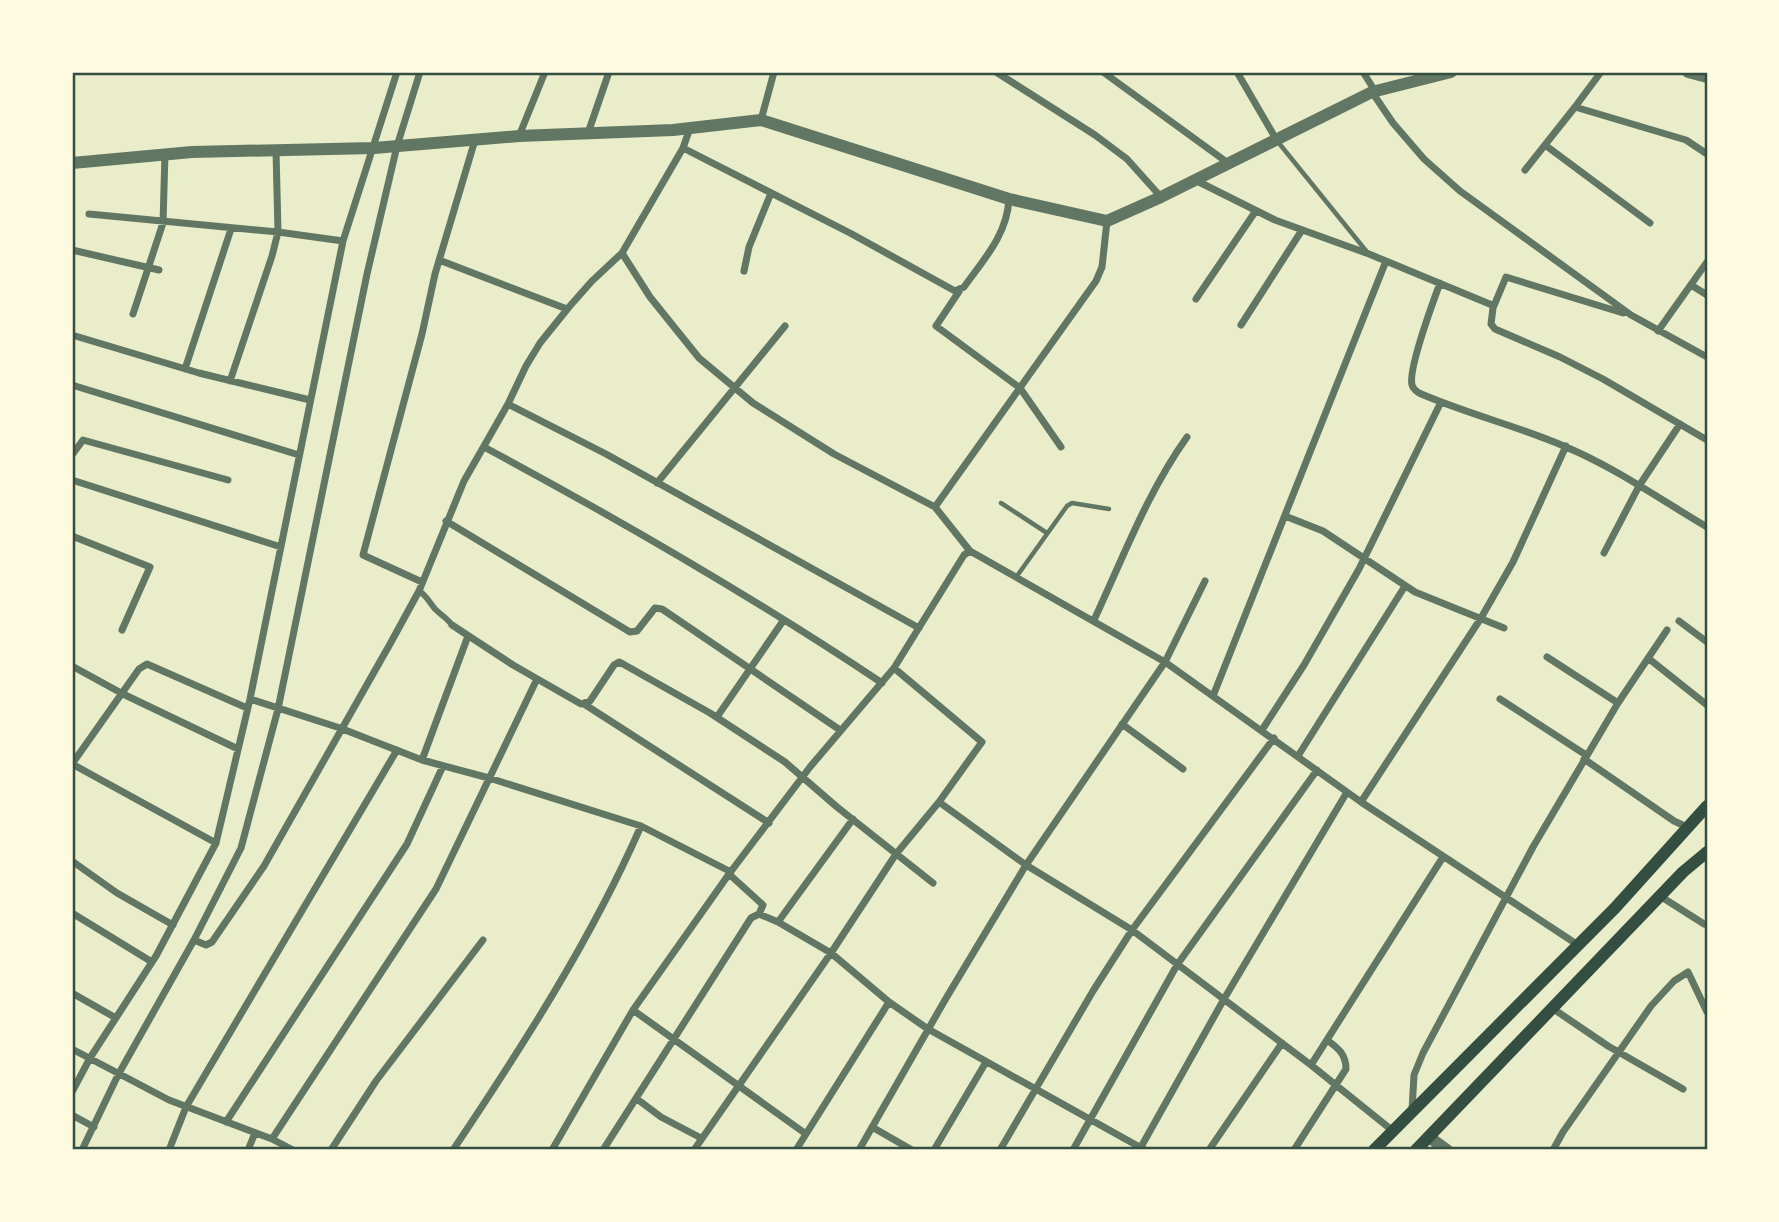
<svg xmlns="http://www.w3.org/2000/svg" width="1779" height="1222" font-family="'PT Serif',serif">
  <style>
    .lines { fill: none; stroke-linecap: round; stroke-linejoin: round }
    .service { stroke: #617663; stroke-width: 4.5 }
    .pedestrian { stroke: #617663; stroke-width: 6 }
    .minor { stroke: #617663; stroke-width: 7 }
    .tertiary { stroke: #617663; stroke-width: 12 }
    .secondary { stroke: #344e41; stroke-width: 12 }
    .neatline { fill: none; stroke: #344e41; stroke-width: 2.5 }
  </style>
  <rect width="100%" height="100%" fill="#e9edc9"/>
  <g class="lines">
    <!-- service -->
    <path class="service" d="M1278,142l89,110
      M1001,503l46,30
      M1017,576l50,-70 5,-3 37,6"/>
    <!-- pedestrian -->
    <path class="pedestrian" d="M419,591c8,5 10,11 16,18 6,6 12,9 17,16"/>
    <!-- minor -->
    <path class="minor" d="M996,72l99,63 32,24 34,38
      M1103,72l125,91
      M1237,72l39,67
      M1363,72l12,19
      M1601,72l-26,35 111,33 21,14
      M1372,92l21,31 31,36 36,32 171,124 76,42
      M761,120l13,-48
      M588,133l21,-61
      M519,136l26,-64
      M1545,145l105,78
      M683,148l167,85 105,58 9,-4c20,-28 43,-52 45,-88
      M1525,170l50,-63
      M1195,180l80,40 94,34 123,51 1,3 -2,16 4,5 65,28 43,22 104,61
      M89,214l189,18 65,9
      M72,250l87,20
      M622,253l28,44 49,61 54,45 81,51 101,53 35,44 195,111 196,140 217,143
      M439,260l128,49
      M744,271l5,-24 22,-54
      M1440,283c-7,19 -32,86 -28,102 1,4 3,5 7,8 48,21 99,33 147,54 50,21 95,53 141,80
      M1691,285l16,10
      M960,290l-24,36 84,62 41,59
      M1196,299l59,-87
      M1493,308l13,-31 117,36
      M133,314l30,-91 2,-69
      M1241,325l61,-95
      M1658,331l49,-69
      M72,335l127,38 111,27
      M185,369l46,-140
      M230,381l42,-125 6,-24 -2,-82
      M72,385l227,70
      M508,404l98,50 313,174
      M484,447c136,73 269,150 398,236
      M72,455l11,-15 145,40
      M72,480l209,67
      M657,483l128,-157
      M935,507l161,-226 6,-14 5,-46
      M1285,516l38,15 92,61 89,36
      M446,521l184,111 7,-1 18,-23 7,1 178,121
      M72,536l78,31 -28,63
      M1604,553l35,-67 41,-62
      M422,582l-59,-27 59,-221 13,-60 40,-134
      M1094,620c29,-62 53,-127 93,-183
      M1679,621l28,21
      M452,625l61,40 68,39 9,-3 24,-36 5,-3 4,2 87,49 75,49 52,45 96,76
      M1547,657l71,46
      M1648,658l59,47
      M72,666l51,28 115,55
      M1213,696l173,-435
      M250,699l90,29 82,32 67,18 152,48 90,46
      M1500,699l86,56
      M584,704l185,119
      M717,717l66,-96
      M1122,724l61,45
      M1262,730l42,-65 55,-96 82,-167
      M1298,756l107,-170
      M1584,759l90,62 13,6
      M422,760l46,-124
      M72,764l67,-95 8,-5 100,44
      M72,764l144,79
      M939,802l87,63 106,65 179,135
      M1361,802l120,-184 32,-56 53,-116
      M72,861l45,32 56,32
      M1660,896l44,28
      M72,913l80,49
      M759,914l19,8 53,31 58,49 39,27 217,121
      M778,922l75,-103
      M194,940l12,5 6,-3 52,-76 126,-222 29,-53 45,-110 44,-77 18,-38 14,-23 29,-36 23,-26 30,-28 61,-105 7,-20
      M72,993l44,25
      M1552,1008l56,38 75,43
      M633,1010l173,124
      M72,1049l97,51 103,39 21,11
      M72,1092l18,-34 66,-102 60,-113 34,-144 93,-458 54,-169
      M637,1099l24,18 40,21
      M1412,1110l2,-35 9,-22 110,-206 85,-144 49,-73
      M72,1115l22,12
      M226,1122l181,-278 36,-78
      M872,1127l40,23
      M1393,1131l-82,-66 132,-208
      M272,1139l164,-250 101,-210
      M1141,1147l83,-148 123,-207
      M82,1150l36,-75 76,-135 47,-92 37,-139 89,-435 30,-128 23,-74
      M169,1150l17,-43 211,-357
      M248,1150l7,-17
      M331,1150l45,-69 107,-141
      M453,1150c69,-103 138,-210 188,-324
      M552,1150l81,-140 96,-136 81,-107 84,-99 70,-113 6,-4
      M603,1150l148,-232 8,-4 4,-9 -34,-31
      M694,1150l137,-197 65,-99 43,-52 43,-60 -88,-74
      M796,1150l93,-148
      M859,1150l86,-150 81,-135 139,-203 40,-81
      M934,1150l52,-88
      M1000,1150l93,-159 39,-61 142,-192
      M1073,1150l104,-185 140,-195
      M1209,1150l73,-107
      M1294,1150l52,-81c0,-15 -8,-21 -19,-29
      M1553,1150l10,-18 88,-126 23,-25 14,-9 19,40"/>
    <!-- tertiary -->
    <path class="tertiary" d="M1688,72l19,5
      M72,163l120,-11 182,-4 145,-12 154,-6 88,-10 248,79 98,22 54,-24 211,-105 79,-20
      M1429,1137l18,13"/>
    <!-- secondary -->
    <path class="secondary" d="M1374,1150l241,-242 92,-102
      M1416,1150l267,-278 24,-20"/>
  </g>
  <!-- border -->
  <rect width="1779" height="1222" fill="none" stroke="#fefae0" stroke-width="147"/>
  <rect x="74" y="74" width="1632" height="1074" class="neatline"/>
</svg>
